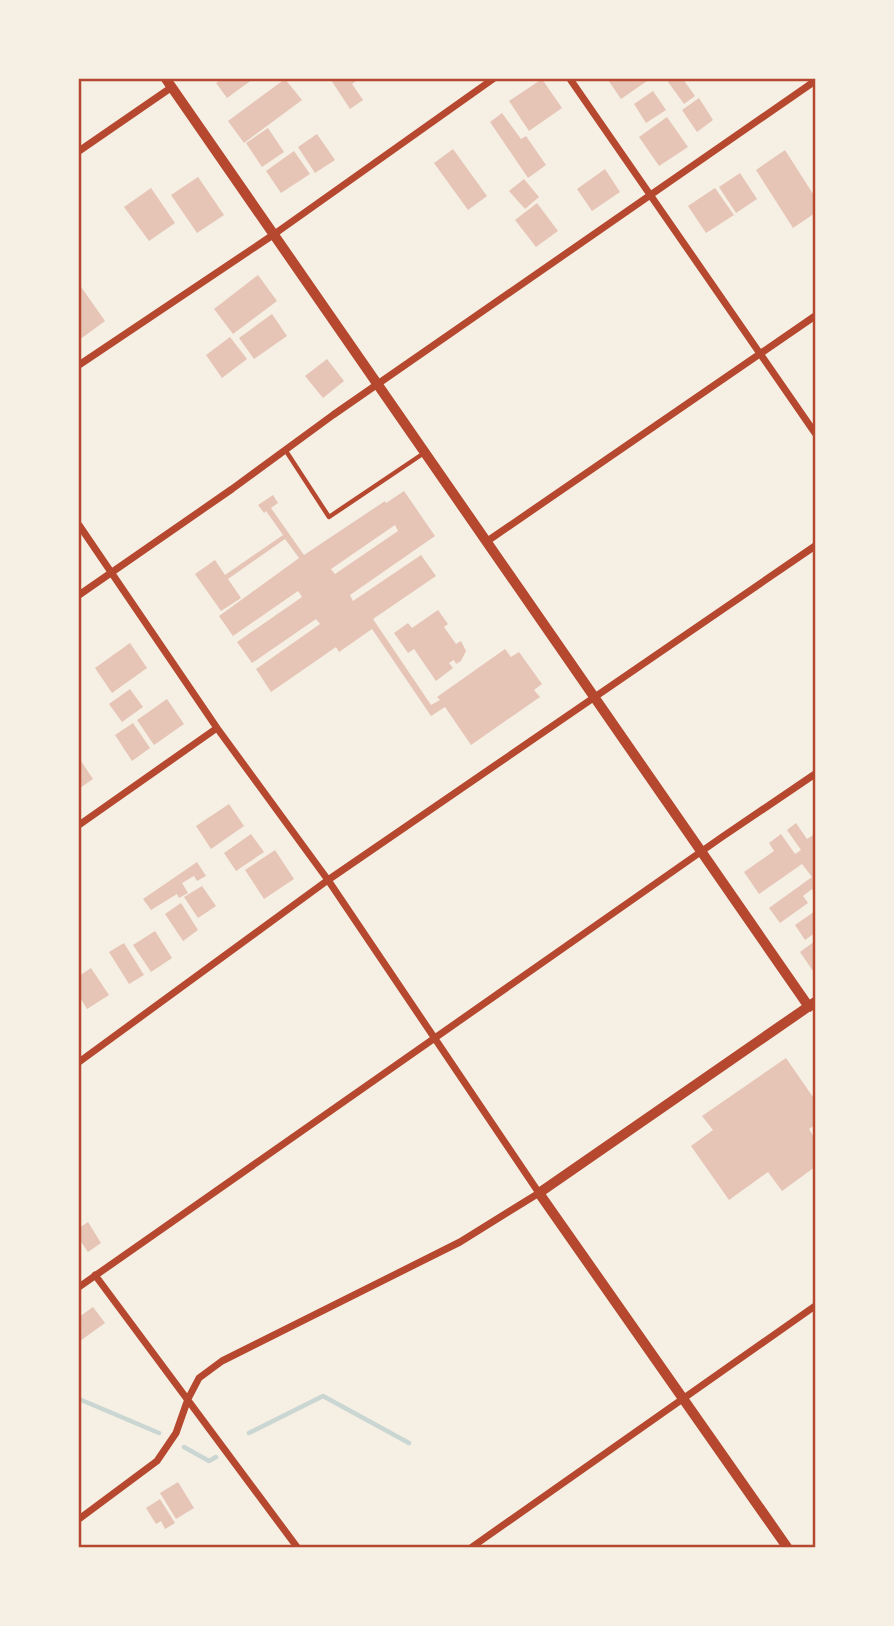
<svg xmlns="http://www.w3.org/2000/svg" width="894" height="1626" font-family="'DM Sans',sans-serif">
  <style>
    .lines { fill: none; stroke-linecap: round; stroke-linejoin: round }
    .stream { stroke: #c9d6d2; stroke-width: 4.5 }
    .building { fill: #e6c5b7; fill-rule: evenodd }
    .service { stroke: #b5482f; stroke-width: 4.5 }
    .minor { stroke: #b5482f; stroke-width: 7 }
    .tertiary { stroke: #b5482f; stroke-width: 10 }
    .neatline { fill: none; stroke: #b5482f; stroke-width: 2.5 }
  </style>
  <rect width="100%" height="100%" fill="#f6efe4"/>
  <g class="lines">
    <!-- stream -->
    <path class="stream" d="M79,1399l80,34
      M249,1433l74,-37 86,47
      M184,1447l25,14 7,-4"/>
  </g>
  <!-- building -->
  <path class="building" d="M221,79h32l-26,19 -11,-15z
    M285,79l17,21 -58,43 -16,-22z
    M333,79h26l-7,5 11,16 -13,9 -19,-29z
    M542,79l20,29 -33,23 -20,-30z
    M610,79h40l-29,20 -13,-19z
    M666,79h17l12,17 -11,8z
    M653,91l13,19 -20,13 -12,-19z
    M699,98l14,22 -16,12 -15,-22z
    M502,113l19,26 5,-3 20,29 -18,13 -38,-56z
    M667,117l21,30 -29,19 -20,-29z
    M268,128l16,24 -22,15 -16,-24z
    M317,134l18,26 -20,13 -17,-26z
    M453,149l34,47 -19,14 -34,-47z
    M785,150l30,47v16l-22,15 -37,-58z
    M294,151l16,23 -29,19 -15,-22z
    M605,169l15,23 -28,19 -15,-22z
    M740,173l17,26 -21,14 -17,-26z
    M198,177l26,38 -27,18 -26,-38z
    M524,179l15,18 -14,12 -16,-18z
    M151,188l24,35 -26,18 -25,-34z
    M715,188l19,27 -28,18 -18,-27z
    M537,203l21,28 -22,16 -21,-27z
    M258,275l19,26 -44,33 -19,-25z
    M79,284l26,37 -26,19z
    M272,314l15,22 -33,23 -15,-21z
    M230,337l17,22 -25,19 -16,-23z
    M327,359l17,22 -21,17 -18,-22z
    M404,491l31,45 -85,59 3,6 68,-46 15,21 -63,43 58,86 9,-5 -3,-3 68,-48 6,8 8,-5 23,32 -8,6 6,7 -69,48 -26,-38 -14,9 -59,-87 -33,23 -3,-5 -65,45 -15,-23 64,-45 -4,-5 -64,44 -15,-21 65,-45 -4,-6 -65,45 -14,-20 80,-58 -14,-19 -57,40 13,19 -20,13 -26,-37 20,-14 10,15 58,-40 -17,-24 -2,2 -6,-8 15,-10 5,8 -7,5 33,47 81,-54 1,2zM395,525l3,6 -63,43 -4,-5z
    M438,610l10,14 -4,3 12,17 5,-3 5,10 -5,10 -5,3 -2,-4 -5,3 4,5 -17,13 -22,-32 -6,4 -14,-20 14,-10 4,5z
    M130,643l17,25 -35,25 -17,-25z
    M130,689l13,18 -21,15 -13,-18z
    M167,699l17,25 -30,21 -17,-25z
    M133,723l17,25 -18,13 -17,-26z
    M79,758l14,21 -13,9 -1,-2z
    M229,804l15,22 -33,23 -15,-23z
    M796,823l11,16 8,-5v60l-3,-5 -9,7 5,7 -28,20 -11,-15 43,-31 -10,-13 -43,30 -15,-22 30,-21 -5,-8 12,-9 14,20 6,-4 -14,-20z
    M251,834l13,18 -28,19 -12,-18z
    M275,850l19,29 -30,20 -19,-29z
    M197,862l9,14 -9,5 -3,-5 -12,7 6,10 -9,5 -2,-4 -26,16 -8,-11z
    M202,886l14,20 -18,12 -14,-21z
    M181,903l17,27 -15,11 -18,-27z
    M815,911v22l-10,7 -10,-15z
    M155,931l17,27 -21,14 -18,-27z
    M815,941v33l-15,-22z
    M124,943l20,32 -15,9 -20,-32z
    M91,968l18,27 -22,14 -8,-13v-20z
    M786,1058l29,42v25l-6,4 6,10v28l-33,24 -14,-19 -39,28 -38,-54 22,-16 -11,-14z
    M88,1222l13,21 -13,9 -9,-13v-11z
    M93,1307l12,16 -25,18 -1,-24z
    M178,1482l16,26 -18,11 -16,-26z
    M160,1499l15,24 -10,6 -4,-8 -5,3 -10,-16z"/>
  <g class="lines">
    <!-- service -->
    <path class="service" d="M286,451l43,66 95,-64"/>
    <!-- minor -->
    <path class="minor" d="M570,79l245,354
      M79,151l93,-64
      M79,365l194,-130 220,-156
      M79,525l138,203 111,152 211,313 -79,49 -238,119 -23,17 -11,21 -12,34 -19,28 -78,58
      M486,542l329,-226
      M79,595l153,-106 101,-74 482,-334
      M79,825l138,-97
      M79,1062l249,-182 487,-334
      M95,1275l202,272
      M79,1287l643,-450 93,-63
      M472,1547l343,-241"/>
    <!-- tertiary -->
    <path class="tertiary" d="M166,79l643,928
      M787,1547l-248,-354 276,-191"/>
  </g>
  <!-- border -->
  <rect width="894" height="1626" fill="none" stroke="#f6efe4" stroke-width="161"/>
  <rect x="80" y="80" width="734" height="1466" class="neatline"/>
</svg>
